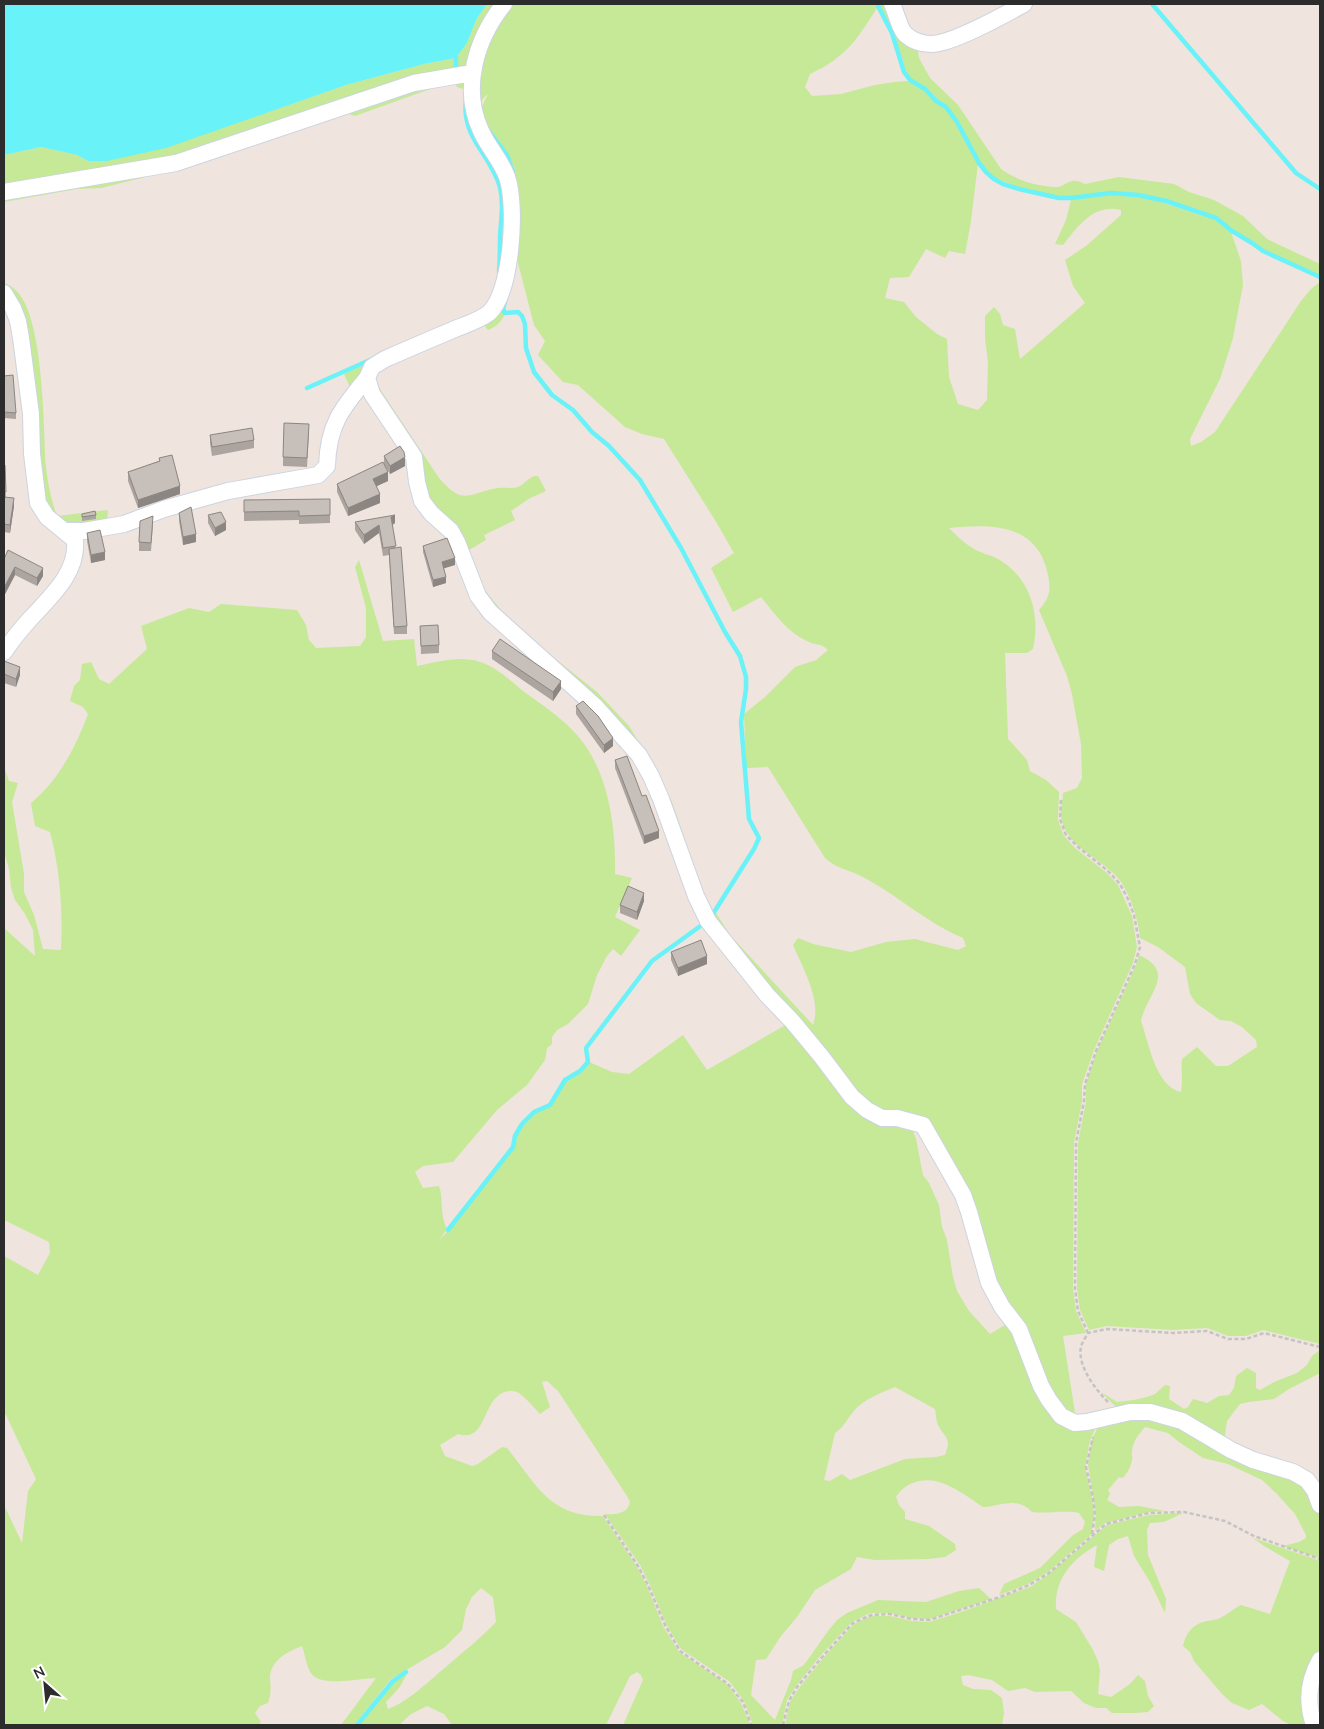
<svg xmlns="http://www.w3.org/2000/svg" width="1324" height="1729" font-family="'Nunito Sans',sans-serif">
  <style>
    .green { fill: #c5e996; fill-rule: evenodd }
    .water { fill: #69f2f8 }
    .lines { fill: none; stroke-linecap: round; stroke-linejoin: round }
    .stream { stroke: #69f2f8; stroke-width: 4.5 }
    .minor-casing { stroke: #ccd4df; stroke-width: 18 }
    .path { stroke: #c4c4c4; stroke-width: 2.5; stroke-dasharray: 4 2.5; stroke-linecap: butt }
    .minor { stroke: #fff; stroke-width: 16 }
    .wall { fill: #aba49f }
    .shaded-wall { fill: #8b8682 }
    .building { fill: #c7bfb9; stroke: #8b8682 }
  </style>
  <rect width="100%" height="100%" fill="#efe4de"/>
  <!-- green -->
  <path class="green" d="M487,4h12l-32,62 -292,92 -171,31v-34l37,-8 36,8 11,6 78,-14 180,-62 78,-21 32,-6 11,-15 9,-23z
    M507,4h368l2,4c-21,33 -31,49 -67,66l-5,13 7,9 29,-2 34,-9 20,-3 14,-1 15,9 11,12 10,6 11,15 22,40 -7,58 -6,33 -16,-3 -4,7 -19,-9 -17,28 -19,1 -5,20 19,4 12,15 21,17 10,5 2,38 9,27 20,6 9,-10 1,-38 -3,-24v-22l9,-9 6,7 3,11 12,4 5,30 65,-56 -12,-17 -8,-26 21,-14 35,-31v-5c-27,-7 -43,16 -58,35l-8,-1 11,-24 5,-20 40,-6 41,5 63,21 16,12 10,29 2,24 -10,53 -13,41 -30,60 1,7 10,-4 14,-10 86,-131 10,-12 9,-7v1062l-57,-14 -17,6h-18l-21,-8 -34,2 -66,-4 -18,4 -9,-20 -3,-21 1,-146 8,-42v-17l4,-13 7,-20 39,-86 3,-10c39,18 7,39 2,66 8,22 14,65 40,71 2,-11 0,-22 1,-33l15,-12 19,19h12l29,-19 -1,-7 -14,-13 -11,-6 -11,-1 -24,-17 -6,-9 -5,-27 -27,-20 -18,-9c-2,-19 -8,-38 -18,-55 -17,-25 -61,-36 -61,-71 0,-6 2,-13 2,-19l14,-5 5,-10 -1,-34 -9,-50 -5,-18 -28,-66c11,-13 12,-19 9,-35 -10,-52 -57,-51 -99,-47 10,10 20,20 34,25 3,2 7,2 11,4 35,17 47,55 39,92l-6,4h-22l3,86 19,21 3,11 16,9 13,12 -1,28 6,16 11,12 32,25 11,12 14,31 5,31 -4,16 -39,87 -12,34v17l-8,42 -1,146 3,22 10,22 -23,3 13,83 -13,-6 -12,-15 -7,-14 -22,-57 -17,-22 -13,-23 -20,-71 -6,-17 -41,-71 -28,-8 -14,-1 -14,-7 -14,-12 -60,-76 -26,-27 -34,-41 -23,-33 4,-5 14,22 83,90c9,-24 -10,-57 -20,-80l5,-7 15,6 38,8 35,-10 29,-3 43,11 8,-4 -3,-8c-36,-15 -66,-43 -100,-61 -15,-8 -24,-7 -38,-19l-57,-91 -22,1 -2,-54 21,-17 30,-30 21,-7 12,-10c-8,-8 -12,-4 -21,-9 -20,-9 -32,-27 -46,-44l-28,15 -22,-44 23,-15 -19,-33 -51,-81 -22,-5 -17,-7 -47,-42 -15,-3 -25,-27 7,-14 -11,-16 -16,-62 -1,-80 -3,-16 -6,-12 -20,-29 -6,-12 -1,-6 7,-14c-27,20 17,51 23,75 5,19 8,77 4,96 -3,15 -8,30 -13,45l3,4c-4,8 -9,13 -17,16l-4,-5h-4l-88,36 -15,11 -3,8 65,98c25,29 29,15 59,10 7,-1 13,1 20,-1 7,-3 12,-12 20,-11l8,15 -16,7 -19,13 4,9 -31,15 2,5 -17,10 8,26 5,11 20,24 36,34 59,47 32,34 30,49 13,27 13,38 -2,7 -30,-72 -12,-22 -8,-10 -34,-38 -93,-81 -14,-14 -11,-15 -21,-54 -7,-12 -20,-18 -8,-11 -4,-19 -4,-25 -42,-64 -5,-14 5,-9 11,-8c22,-9 44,-19 66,-28 13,-5 27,-9 38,-18 25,-20 29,-109 20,-138 -5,-17 -17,-30 -26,-46 -20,-40 -4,-94 23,-127z
    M879,4h10l28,40 2,14 11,20 28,27 43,64c15,11 35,17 54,18 11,1 14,-12 30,-3l34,-7 55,7 15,8 25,8 29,16 24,23 53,25v11l-56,-25 -11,-9 -21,-11 -15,-13 -50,-17 -29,-7 -27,-1 -41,5h-11l-40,-10 -24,-9 -8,-7 -7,-9 -22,-41 -11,-15 -10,-7 -11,-11 -15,-9 -5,-8 -12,-38z
    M471,78c-1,12 -2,26 1,38 7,24 26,41 33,65 8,25 3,102 -13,123 -6,8 -14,12 -21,17l-89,37 -12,8 -20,21 -6,-13 137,-61 6,-7 12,-23 3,-13 2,-66 -6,-28 -30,-54 -2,-14 3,-17 -12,-4 -2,-4 -11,1 -89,32 -9,-3 -160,54 -85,21 -24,1 -73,13v-3l110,-19 62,-14 240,-79 30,-7z
    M4,284c42,5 39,150 42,183 2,17 5,33 11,49l51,-6 -1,14 -42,2 -21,-22 -8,-54z
    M359,560l24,81 31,-2 3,27c20,-4 43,-11 63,-4 17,5 33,21 47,32 17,12 36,25 50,41 32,36 39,93 38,139l17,4 -17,39 25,13 -19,26 -8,-7 -6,7 -10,19 -9,29 -20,20 -11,6 -5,7v7l-5,4 -2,12 -18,25 -30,25 -44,52 -30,4 -8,6 8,16 16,-2c5,14 0,27 8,43l-8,11 9,-9 66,-83 2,-11 7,-12 12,-13 15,-7 16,-24 15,-9 8,-10 23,10 17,2 54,-39 24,35 84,-48 61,76 58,25 6,16 7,36 6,8 10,22 3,22 5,13 6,37 4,14 12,20 21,23 15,-9 8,-2 48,94 38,3 -9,20 -5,27 7,31 2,17 -3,20 -43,37 -20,12 -29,11 5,-11 36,-16 32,-32 11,-7 2,-7 -6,-9c-16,-3 -32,1 -47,-1 -15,-16 -30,-6 -49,-5 -11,-7 -22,-16 -34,-21 -18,-10 -42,-7 -53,11l3,8 6,7v7l24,7 26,18 1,6 -11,7 -17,2 -53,1 -18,-3 -6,12 -36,21 -18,27 -16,19 -15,23 -10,1 -5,35 24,25 16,-40 2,-9 11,-6 24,-34 9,-11 10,-7 31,-13 48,2 33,-11 20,-3 12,11 -62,20 -17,-1 -22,-5h-20l-18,9 -31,33 -25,31 -9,14 -5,25h-29l-9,-24 -14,-19 -49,-33 -15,-25 -16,-39 -10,-20 -35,-51c10,1 23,0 25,-12l-3,-6 -69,-105 -11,-10 -5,1 8,25 -10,7c-6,-6 -15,-18 -23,-22 -5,-2 -11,-1 -15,1 -20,10 -16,50 -44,41l-18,11 5,11 27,10 6,-2 24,-17 5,1c30,37 42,69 96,68l34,51 10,19 16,40 16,26 49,33 13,18 9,22h-127l20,-45 -2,-5 -4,-3 -7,4 -24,49h-154l-8,-11 -17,-8 -16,8 -12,11h-40l35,-43 13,-8 -8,14 -13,14 2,7c20,-7 42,-29 59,-43 17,-15 34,-28 49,-44l-3,-25 -12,-9 -9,9 -6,12 -4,21 -17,17 -54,32 -37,46h-13l35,-47c-16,0 -56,10 -65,-5 -5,-8 -6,-19 -9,-27 -15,6 -32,14 -32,33 1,9 1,15 -2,24l-8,3 -5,7 6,9 -2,3h-255v-220l18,38 6,-52 8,-12 -30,-64 -2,-1v-158l34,19 12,-22 -1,-11 -45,-22v-292l31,28 -2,-26 -8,-16 -10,-14 -4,-12 -2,-19 -5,-18v-84l5,14 9,2 -6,19 12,72v18l10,23 9,34 18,1c2,-39 -1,-81 -11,-118l-15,-6 -4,-23c27,-22 45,-56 57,-89l-5,-7 -13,-6 4,-15 6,-6 2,-16 9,-2 8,17 10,5 38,-35 -6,-23 48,-18 20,4 12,-8 76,6 9,15 3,15 7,8 44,-2 6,-9v-29l-11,-41zM895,1387l40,22c1,5 1,11 3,16 7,14 14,11 7,30l-9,2 -31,2 -55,21 -8,-6 -12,7 -6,-1 11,-47c10,-7 11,-13 18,-21 10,-13 28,-19 42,-25z
    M1320,1350v23l-31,16 -15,10 -25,3 -9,2 -13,17 -3,21 -105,-32 -18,-18 16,10 17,-2 13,-3 8,-3 10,-9 5,1 -1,13 15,10 4,-2 5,-8 14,4 12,-7 10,-1 5,-7 2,-12 11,-8 9,5v15l4,2 14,-8 23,-9 10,-8 5,-9z
    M1150,1414l142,59 28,35v50l-37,-12 16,-4 7,-4v-3l-11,-21 -18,-20 -15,-14 -34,-16 -25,-6 -24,-16 -11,-9 -23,-6c-6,7 -13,15 -13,25 -1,5 1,3 0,8 -1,7 -5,13 -9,18l-4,-1 -11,13 2,4 -3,6 12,7 20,-1 26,5 -16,1 -44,11 -10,8 1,-17 -8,-49 4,-26 10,-20z
    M1183,1513l-19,9 -14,1 -3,7 1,25 18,44 -1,14 -15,-31 -16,-26 -6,-20 -10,3 -9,6 -5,26 -10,-4 3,-22c-25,14 -43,34 -41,64l20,13 17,28 5,11 2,9 -2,24 13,3 19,-13 8,-9 7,6 3,15 6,10 -6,6 -13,1h-23l-6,-5h-10l-12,-5 -13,-12 -36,1 -10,-4 -17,3 -16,-11 -24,-5 -7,1 2,9 10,4 18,1 11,8 2,15 -2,12h-217l5,-23 9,-14 25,-31 30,-33 17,-8h19l22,5 17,1 32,-10 69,-25 19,-13 58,-49 42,-10z
    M1253,1538l67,23v96l-7,68h-22l-8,-4 -21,-17 -13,6 -17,-7 -10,-9 -28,-33 -4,-9 -7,-6c2,-11 9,-21 20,-24 6,-2 11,-1 17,-4 7,-3 13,-9 21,-13l29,9 20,-53 -26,-15z"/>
  <!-- water -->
  <path class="water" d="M4,4h483l-11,16 -9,23 -11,15 -32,6 -78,21 -180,63 -59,13h-19l-11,-6 -36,-8 -37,8z"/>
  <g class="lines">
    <!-- stream -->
    <path class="stream" d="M877,4l15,29 12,39 6,8 15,9 11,12 10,6 11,15 22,41 7,9 8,7 9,5 16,5 40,9h12l40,-5 27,2 28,6 50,17 16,13 20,12 11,8 57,26
      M1152,4l144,169 24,16
      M456,58v10
      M466,99c-5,39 24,54 34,88 4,17 1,33 0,50 0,12 0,24 -1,35
      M488,130l19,25 6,17
      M506,298l-3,11 2,4 13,-1 4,4 3,8 1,24 8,24 18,23 21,15 19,22 17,14 31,34 41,68 44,84 15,24 6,21v12l-5,33 8,97 10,19 -5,11 -43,68
      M307,388l63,-28
      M448,1230l65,-83 2,-11 7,-12 12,-12 16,-7 15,-25 15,-9 8,-9 -2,-14 66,-87 54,-39
      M357,1725l36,-44 13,-9"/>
    <!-- minor casing -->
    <g class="minor-casing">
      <path id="minor" d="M504,4c-28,35 -43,84 -23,127 7,16 20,29 26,46 10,28 5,115 -18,136 -9,7 -24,12 -34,16 -24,10 -47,20 -70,30l-13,8 -5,11 5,16 42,63 3,25 5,19 9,12 20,18 6,11 21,54 12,16 106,95 43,48 12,21 10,23 35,97 12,25 59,74 25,26 29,35 31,41 15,13 15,8h15l26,7 40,70 6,17 20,71 13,24 17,22 22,57 8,14 12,16 14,7 12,-1 43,-10h20l32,9 49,29 22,10 40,12 14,8 8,11 5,14
        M892,4c4,8 8,26 14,31 7,6 17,9 25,9 21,0 73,-29 93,-40
        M4,192l172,-29 238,-80 58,-10
        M4,293l9,15 5,13 3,17 10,76 1,40 6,49 9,14 28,23c3,33 -24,56 -44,78 -10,11 -19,22 -27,34
        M65,531h19l40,-7 40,-15 64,-18 90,-16 9,-9c1,-41 15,-58 40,-88
        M1314,1725c-8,-23 -6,-44 6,-65"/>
    </g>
    <!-- path -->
    <path class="path" d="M1061,800l-1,19 6,16 11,11 31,25 12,13 8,15 6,16 6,32 -5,17 -39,87 -11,33 -1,17 -8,42 -1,146 3,22 10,22
      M1108,1402c-12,-12 -31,-36 -27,-55 1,-5 5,-10 7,-14l19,-4 66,4 34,-2 21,8h18l18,-6 56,14
      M604,1515l34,51 10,19 17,40 15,26 48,33 15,18 8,23
      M1092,1534l3,-19 -2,-17 -7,-31 7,-30
      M783,1725l6,-24 8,-14 26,-31 30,-33 18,-8 19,-1 22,5 17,1 71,-23 29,-12 20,-12 57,-49 43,-11 35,-1 41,9 29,15 66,23"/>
    <!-- minor -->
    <use href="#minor" class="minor"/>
  </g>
  <!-- wall -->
  <path class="wall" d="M4,376l12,37v6l-12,-1z
    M309,432l-2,35 -24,-1v-9z
    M210,435l44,5v8l-42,8 -2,-13z
    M384,456l21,10 -15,8 -5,-8 3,15 -12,5 4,17 -32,13 -11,-24v-8l47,-20z
    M159,458l21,36 -42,14 -10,-27v-9l31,-11z
    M4,465h1l1,32 8,9 -4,27 -6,-1z
    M330,499v24l-31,1v-4l-55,1v-21z
    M179,513l17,29 -13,3 -4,-24z
    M82,514l14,1v4l-14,2z
    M208,515l18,15 -11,6 -7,-13z
    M355,522l40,1 -3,2 15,101v8h-13l-5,-79 -6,1 -4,-23 -15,11 -9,-14z
    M153,524l-2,27h-12v-9z
    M87,533l18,27 -14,3 -4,-22z
    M423,546l32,19 -12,3 3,15 -13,4 -10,-35z
    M4,559l39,17 -6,10 -22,-11 -11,21z
    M420,626l19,19v8l-18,1z
    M492,651l69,38 -8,12 -61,-42z
    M4,661l16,14 -4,12 -12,-4z
    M576,706l37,40 -9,7 -28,-39z
    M615,760l27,36 17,42 -15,6 -29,-76z
    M644,901l-7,19 -17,-7v-8z
    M671,952l36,12 -29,12 -7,-16z"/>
  <!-- shaded-wall -->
  <path class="shaded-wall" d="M405,457v9l-15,8v-8z
    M388,472v9l-15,7v-9z
    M180,486v8l-42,14v-8z
    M380,494v9l-32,13v-8z
    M14,498v8l-4,27v-8z
    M395,515v8l-4,3v-9z
    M226,522v8l-11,6v-8z
    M379,525v8l-15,11v-9z
    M196,534v8l-13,3v-8z
    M105,552v8l-14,3v-8z
    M455,558v7l-13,4v-7z
    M15,567v8l-11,21v-8z
    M43,568v8l-6,10v-8z
    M446,577v6l-13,4v-7z
    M20,667v8l-4,12v-8z
    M561,681v8l-8,12v-9z
    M613,738v8l-9,7v-8z
    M659,831v7l-15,6v-8z
    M644,893v8l-7,19v-8z
    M707,956v8l-29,12v-8z"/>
  <!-- building -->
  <path class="building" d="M13,375l3,38 -12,-1v-36z
    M284,423l25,1 -2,34 -24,-1z
    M252,428l2,12 -42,7 -2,-12z
    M400,446l4,6 1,5 -15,9 -6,-10z
    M172,455l8,31 -42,14 -10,-28 32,-11 -1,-3z
    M383,462l5,10 -15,7 7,15 -32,14 -11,-24z
    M4,465h1l1,27h-2z
    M4,497l10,1 -4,27 -6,-1z
    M330,499v16l-31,1v-5l-55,1v-12z
    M191,507l5,27 -13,3 -4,-24z
    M95,511l1,4 -14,2v-3z
    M221,512l5,10 -11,6 -7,-13z
    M395,515l-4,2 5,29 -13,2 -4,-23 -15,10 -9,-13z
    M153,516l-2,27 -12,-1 1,-21z
    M100,530l5,22 -14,3 -4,-22z
    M447,538l8,20 -13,4 4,15 -13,3 -10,-34z
    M401,547l6,79 -13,1 -5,-78z
    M8,550l35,18 -6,10 -22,-11 -11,21v-29z
    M438,625l1,20 -18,1 -1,-20z
    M500,639l61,42 -8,11 -61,-41z
    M4,661l16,6 -4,12 -12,-5z
    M583,701l15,15 15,22 -9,7 -28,-39z
    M627,756l15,40 4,-1 13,36 -15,5 -29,-76z
    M628,886l16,7 -7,19 -17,-7z
    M701,940l6,16 -29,12 -7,-16z"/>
  <!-- border -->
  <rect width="1324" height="1729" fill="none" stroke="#2c2c2c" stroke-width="10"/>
  <!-- north arrow -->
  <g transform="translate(45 1684) rotate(333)" stroke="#ffffff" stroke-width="4" paint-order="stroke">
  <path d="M0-4L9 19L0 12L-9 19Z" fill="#2c2c2c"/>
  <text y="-8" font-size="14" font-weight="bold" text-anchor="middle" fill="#2c2c2c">N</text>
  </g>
</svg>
